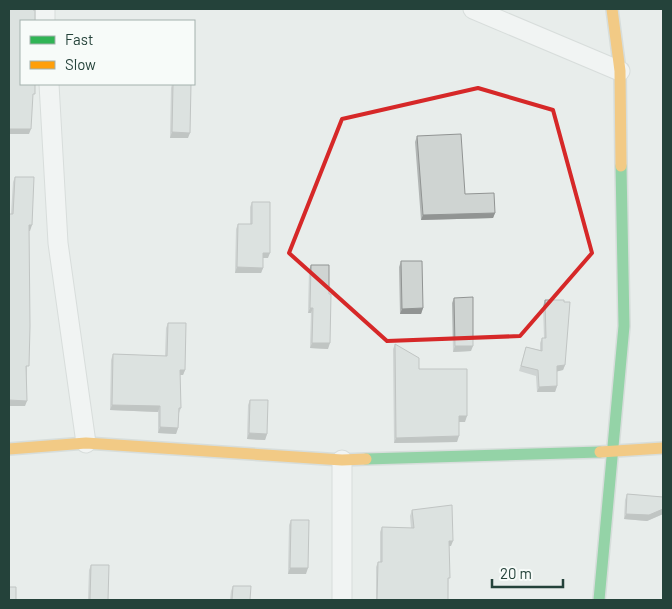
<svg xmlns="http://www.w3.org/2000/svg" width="672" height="609" font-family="Barlow,sans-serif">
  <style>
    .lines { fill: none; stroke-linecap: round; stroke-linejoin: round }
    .street-casing { stroke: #c5cac8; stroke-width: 21 }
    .fast-casing { stroke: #c3cbc8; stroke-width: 14 }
    .slow-casing { stroke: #c3cbc8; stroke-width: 14 }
    .street { stroke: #fcfcfc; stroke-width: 19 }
    .fast { stroke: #30b455; stroke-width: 11 }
    .slow { stroke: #ff9f0a; stroke-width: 11 }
    .wall { fill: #b2b6b5 }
    .shaded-wall { fill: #919493 }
    .building { fill: #cfd4d2; stroke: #919493 }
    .marked { fill: none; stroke: #d62828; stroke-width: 4; stroke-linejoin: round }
  </style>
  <rect width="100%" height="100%" fill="#e8edeb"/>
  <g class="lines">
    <!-- street casing -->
    <g class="street-casing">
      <path id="street" d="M45,9v12
        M473,9l147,62
        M49,84l9,159 28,200
        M342,460v140"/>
    </g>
    <!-- fast casing -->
    <g class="fast-casing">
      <path id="fast" d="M366,459l234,-7
        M599,600l25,-274 -3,-160"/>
    </g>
    <!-- slow casing -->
    <g class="slow-casing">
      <path id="slow" d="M612,9l8,62 1,95
        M9,449l77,-6 256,17 24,-1
        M600,452l63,-4"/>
    </g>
    <!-- street -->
    <use href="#street" class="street"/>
    <!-- fast -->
    <use href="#fast" class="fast"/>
    <!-- slow -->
    <use href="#slow" class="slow"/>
  </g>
  <!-- wall -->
  <path class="wall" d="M172,84l16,54h-18l1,-50z
    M417,136l48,58 30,19 -2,5 -72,2 -6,-78z
    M15,177l15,54h-1l-2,141 -2,34h-16v-192h2l2,-32z
    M252,202l16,56h-5v10l-2,5h-26l1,-44 2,-5h12v-17z
    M401,261l22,47 -2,6h-21l-1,-47z
    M311,265l18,29 -1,55 -18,-1 1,-35h-3l1,-43z
    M454,298l17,53 -18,1 -1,-49z
    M545,300l20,65 -2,5 -6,1v15l-2,6h-18l-1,-16 -17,-5 7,-24 14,3v-7l2,-5h2l-1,-32z
    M168,323l17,47 -2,5h-3l1,33 -2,5 -1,15 -2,6 -18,-1v-21l-48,-2 1,-50 2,-6 52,2 1,-28z
    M395,344l24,25 46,53h-6l-2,20 -63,1 -1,-94z
    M250,400l17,34 -2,6 -18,-1 1,-34z
    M627,494l36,3v17l-16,7 -23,-2 1,-19z
    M412,510l39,36h-2l-1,54h-72v-33l2,-5h2v-30l2,-5 29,1 -1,-12z
    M291,520l15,54h-18l1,-49z
    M91,565l17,35h-20l1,-30z
    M233,586l17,14h-20l1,-9z"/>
  <!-- shaded-wall -->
  <path class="shaded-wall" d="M9,129h22l-2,5h-20z
    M172,132l18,1 -2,5h-18z
    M495,213l-2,5 -72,2 2,-5z
    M29,225h3l-2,6h-3z
    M263,253h7l-2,5h-7z
    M237,267l26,1 -2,5h-26z
    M310,308h3l-2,5h-3z
    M423,308l-2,6h-21l2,-5z
    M312,343h18l-2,6 -18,-1z
    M455,346h18l-2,5 -18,1z
    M565,365l-2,5 -8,2 2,-6z
    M180,370h5l-2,5h-5z
    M557,386l-2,6h-18l2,-5z
    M9,400l18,1 -2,5h-16z
    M112,405l48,1 -2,6 -48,-2z
    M459,416h8l-2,6h-8z
    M160,427l18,1 -2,6 -18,-1z
    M249,433l18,1 -2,6 -18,-1z
    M459,436l-2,6 -63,1 2,-5z
    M663,509v5l-16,7 -23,-2 2,-5z
    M449,541h4l-2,5h-4z
    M290,568h18l-2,6h-18z"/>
  <!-- building -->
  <path class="building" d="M9,9h23l1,1h2v11h-14v63h14v10h-2l-2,35h-22z
    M173,84h18l-1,49 -18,-1z
    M461,134l4,60 29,-1 1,20 -72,2 -6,-79z
    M15,177h19l-2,48h-3l1,101 -1,40h-3l1,35 -18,-1v-186h4z
    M252,202h18v51h-7v15l-26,-1 1,-43h14z
    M401,261h21l1,47 -21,1z
    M311,265h18v29h2l-1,49h-18l1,-35h-3z
    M473,297v49h-18l-1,-48z
    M545,300h19v2h6l-5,63 -8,1v20l-18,1 -1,-17 -17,-4 5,-19 16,4v-13h4z
    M168,323h18l-1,47h-5l1,38h-2l-1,20 -18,-1v-21l-48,-1 1,-51 54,2z
    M395,344l24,14v11h48v47h-8v20l-63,2z
    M250,400h18l-1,34 -18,-1z
    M627,494l36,3v12l-14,6 -23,-1z
    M452,505l1,36h-4l1,37h-2v22h-71l1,-38h4v-35l32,1 -2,-18z
    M291,520h18l-1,48h-18z
    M91,565h18l-1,35h-18z
    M233,586h18l-1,14h-18z
    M9,587h7v13h-7z"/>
  <!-- marked area -->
  <path d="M0 0H672V609H0ZM478,88l75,22 39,143 -72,83 -133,5 -98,-88 53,-134z" fill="#e8edeb" fill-opacity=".55" fill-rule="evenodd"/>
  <path class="marked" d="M478,88l75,22 39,143 -72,83 -133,5 -98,-88 53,-134z"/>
  <!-- border -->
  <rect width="672" height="609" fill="none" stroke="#24423a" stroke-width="20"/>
  <!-- legend -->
  <rect x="20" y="20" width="175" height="65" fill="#f7fbf9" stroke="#a3b1ad"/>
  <rect x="30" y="36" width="25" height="8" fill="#30b455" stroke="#a3b1ad"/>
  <text x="65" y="45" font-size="15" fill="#24423a">Fast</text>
  <rect x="30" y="61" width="25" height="8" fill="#ff9f0a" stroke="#a3b1ad"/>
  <text x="65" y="70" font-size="15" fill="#24423a">Slow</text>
  <!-- scale -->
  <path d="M492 579v8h71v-8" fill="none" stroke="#24423a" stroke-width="2.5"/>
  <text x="500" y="579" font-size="15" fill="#24423a" stroke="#f7fbf9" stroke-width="4" paint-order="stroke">20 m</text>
</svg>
